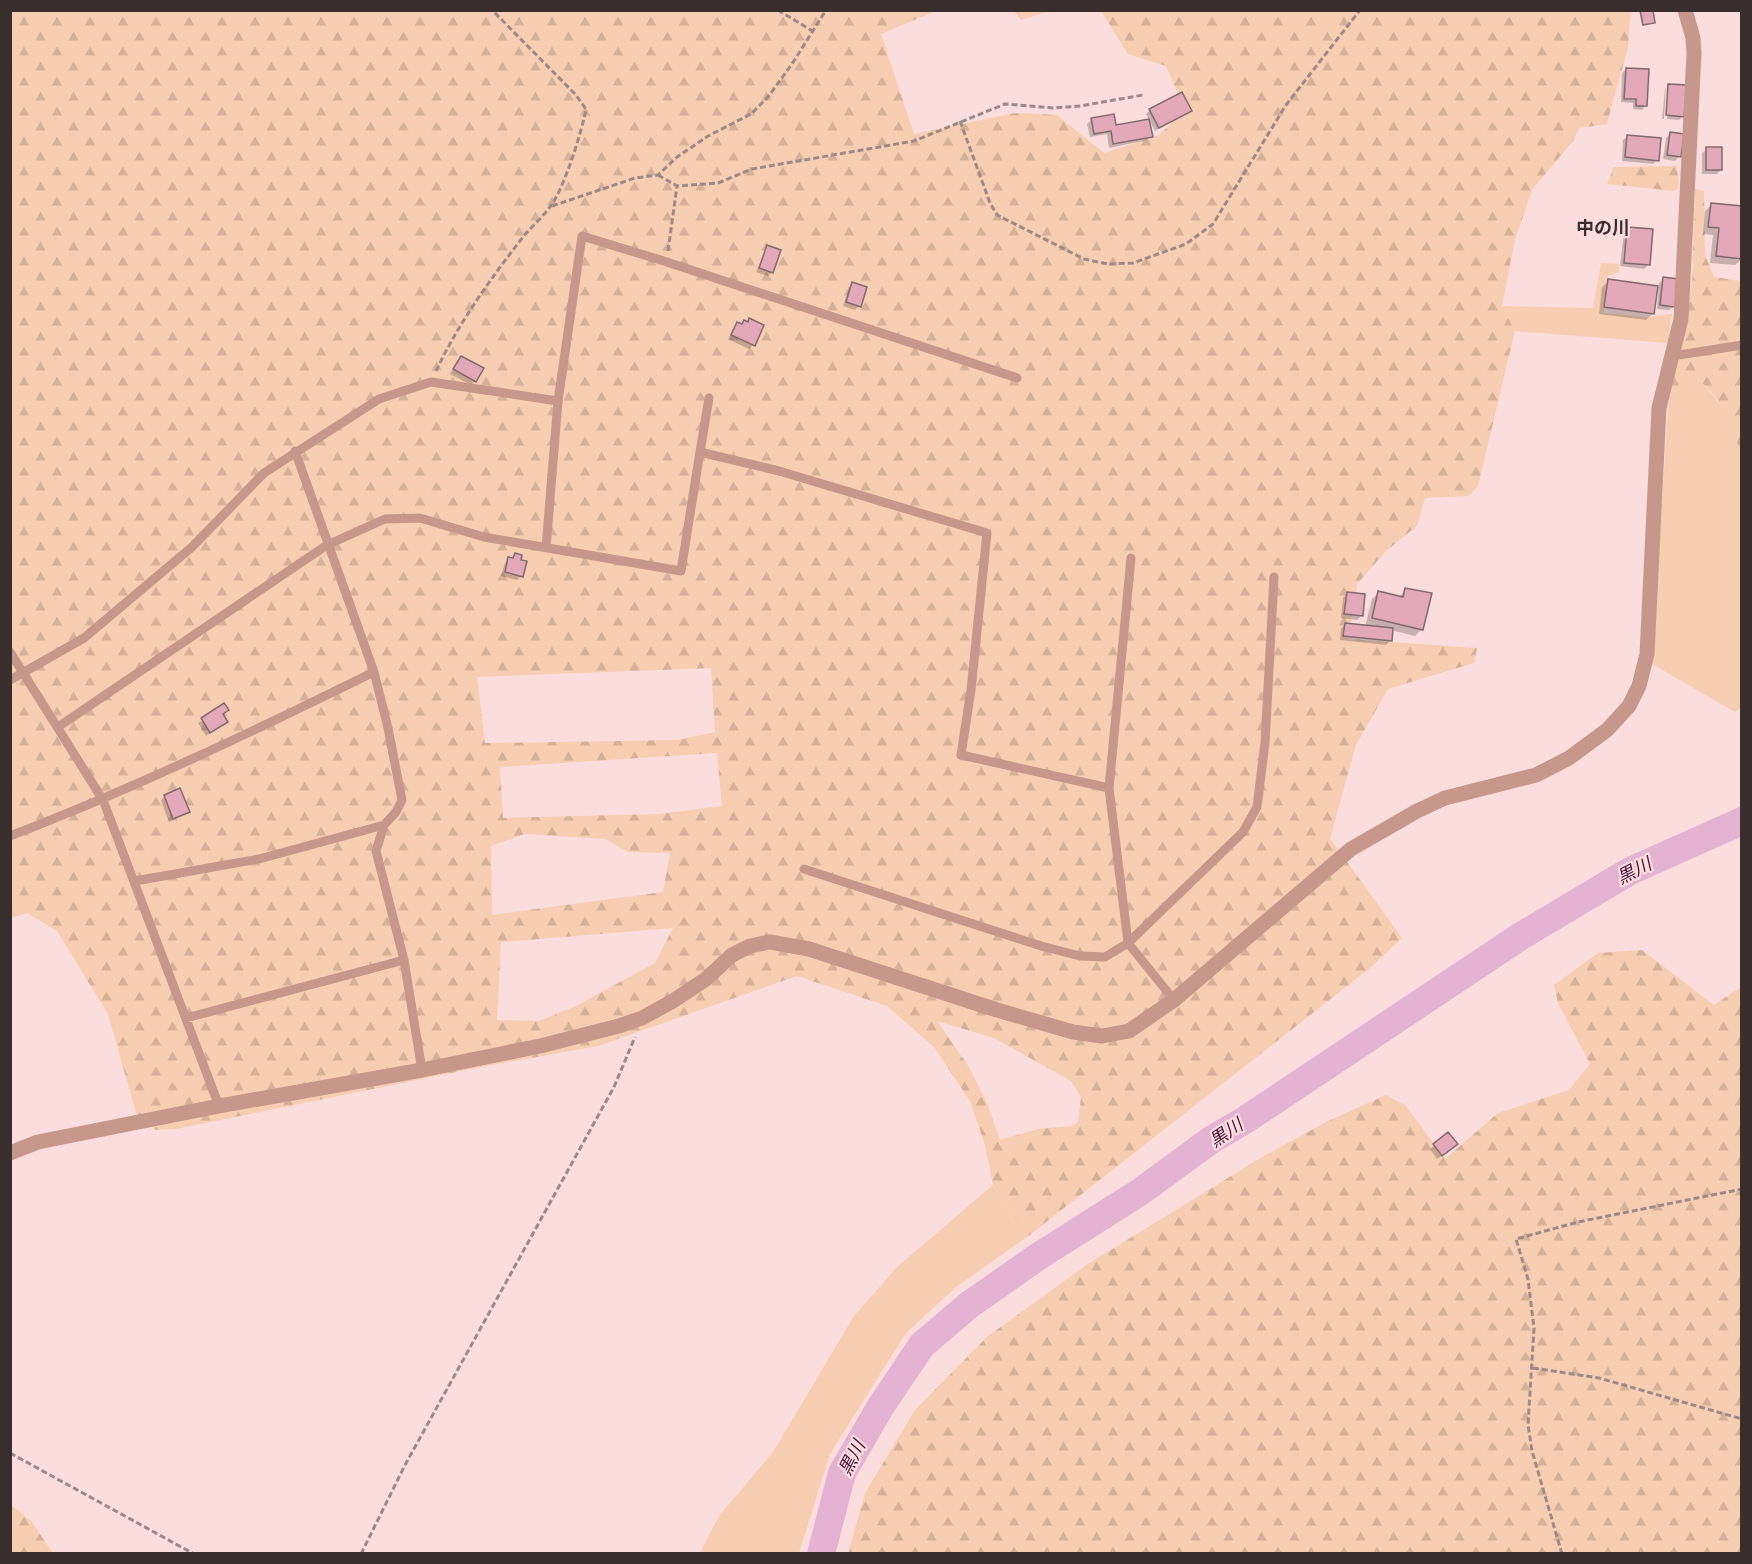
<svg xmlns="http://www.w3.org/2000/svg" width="1752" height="1564" font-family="Karla,'Noto Sans JP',sans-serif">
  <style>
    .grass { fill: #f8ceb2 }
    .forest { fill: url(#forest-firs); fill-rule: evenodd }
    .shadow { fill: #0003 }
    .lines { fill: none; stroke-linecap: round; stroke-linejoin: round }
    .river { stroke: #e4b2d2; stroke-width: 28 }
    .building { fill: #e3a8ba; stroke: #826970; stroke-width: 1.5 }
    .path { stroke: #9e8989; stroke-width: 3; stroke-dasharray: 6 3; stroke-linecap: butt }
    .lane { stroke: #c6978a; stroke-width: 9 }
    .street { stroke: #c6978a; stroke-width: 15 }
    .labels { text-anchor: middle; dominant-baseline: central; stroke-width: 4.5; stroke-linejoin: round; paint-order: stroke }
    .neighbourhood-label { font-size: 18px; font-weight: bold; fill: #392e2e; stroke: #fbdddd }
    .water-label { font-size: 18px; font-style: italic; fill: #4a103b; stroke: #fbdddd }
  </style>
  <defs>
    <pattern id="forest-firs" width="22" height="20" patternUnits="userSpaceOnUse" patternTransform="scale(1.5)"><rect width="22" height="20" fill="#f8ceb2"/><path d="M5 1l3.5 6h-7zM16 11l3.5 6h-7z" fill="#d5b199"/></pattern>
  </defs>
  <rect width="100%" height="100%" fill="#fbdddd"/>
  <!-- grass -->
  <path class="grass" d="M1601,263l18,1v8l-11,4 -5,37 43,4 26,-3 -4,29 -153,-12 -13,-25 91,2z
    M1693,373l29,33 19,43v258l-6,5 -83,-48 16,-256z
    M993,1185l34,52 -71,50 -50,46 -76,121 -31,99h-99l19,-37 54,-64 81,-136 43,-49z"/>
  <!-- forest -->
  <path class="forest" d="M11,11h925l-55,23 33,100 101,-21 42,2 47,38 55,-18 26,-25 -19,-44 -38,-12 -27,-43h530l-3,36 -21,77 -28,4 -6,13 -41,49 -17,50 -13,66 13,25 -37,155 -9,10 -44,2 -8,28 -31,25 -29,33 -9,55 129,9 -3,15 -86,26 -32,56 -26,93 72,100 -33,31 -342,268 -34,-52 -8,-40 -15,-44 -36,-54 -47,-41 -90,-30 -199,70 -117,21 -305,62 -20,1 -19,-14 -29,-102 -51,-83 -30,-18 -16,5zM711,668l4,64 -38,8 -192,3 -8,-66zM717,753l5,53 -63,8 -156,4 -3,-51zM525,834l80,5 23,13 42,1 -7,39 -171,23 -1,-69zM673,928l-18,35 -79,43 -37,15 -42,-1 4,-78zM937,1021l57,17 77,43 10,16 -3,25 -7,4 -33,3 -38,11 -13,-37 -18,-36z
    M1014,11h36l-29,9z
    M1677,166l2,20 -4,5 -68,-7 7,-17z
    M1695,189l9,2 1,64 9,22 27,4v170l-23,-51 -24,-26 -26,34 24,-126z
    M1642,950l72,55 27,-18v566l-893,1 17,-61 50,-83 73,-74 100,-72 174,-107 64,-35 60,-27 20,11 39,53 53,-46 71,-23 21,-26 -32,-61 -4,-18 44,-32z
    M10,1504l21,17 22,32h-42z"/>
  <!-- shadow -->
  <path class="shadow" d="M1639,10h13l1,13 -11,3z
    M1626,69l20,36 -4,5 -9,-1v-6l-12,-1 1,-29z
    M1669,85l14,31 -4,4 -12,-1 2,-32h-3z
    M1666,87l-2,32h-2l3,-30z
    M1150,110l40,1 -35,20 -9,-17z
    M1091,120l24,7 36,9 -4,4 -38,8 -2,-14 -17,3 -3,-13z
    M1670,134l9,23 -4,4 -12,-2 3,-21z
    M1628,136l29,24 -4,4 -31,-3 1,-21z
    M1707,149l14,21 -4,4h-15v-21z
    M1712,204l30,3v52l-7,6 -25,-2 3,-28 -10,-1 2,-23z
    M1628,228l21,36 -5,5 -24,-3 4,-34z
    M767,247l5,25 -4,4 -12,-4z
    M1664,279l10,27 -5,4 -12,-1 2,-26z
    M1609,281l44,32 -7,7 -47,-6 3,-27z
    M853,284l6,22 -4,4 -12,-4 6,-18z
    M750,320l3,25 -4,4 -21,-10 9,-15 3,1z
    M461,357l14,24 -4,4 -21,-11z
    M515,555l6,21 -4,4 -16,-4 4,-13z
    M1406,589l16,40 -7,7 -24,-6 -1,11 -4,4 -46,-5 1,-11 4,-5 20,3 7,-28 6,-6 21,4z
    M1347,594l14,22 -4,4 -16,-2 2,-20z
    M227,710l-5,5 4,6 -20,15 -8,-13z
    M165,796l23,16 -19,10 -8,-22z
    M1448,1134l4,14 -15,11 -7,-10z"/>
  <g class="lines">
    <!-- river -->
    <path class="river" d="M821,1554l21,-81 39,-67 41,-61 47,-40 70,-49 101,-64 71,-52 34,-20 276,-184 109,-65 112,-50"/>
  </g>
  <!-- building -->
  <path class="building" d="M1640,10h13l2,13 -12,2z
    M1626,68l23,1 -2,37h-11v-7h-12z
    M1668,84l19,1 -3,32 -18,-2z
    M1182,92l10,19 -33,17 -10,-19z
    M1114,114l2,11 33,-6 4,18 -40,7 -2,-13 -17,3 -3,-16z
    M1670,132l14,2 -3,23 -14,-2z
    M1627,135l34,3 -2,23 -34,-4z
    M1706,147h16v23h-16z
    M1711,203l31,3v53l-26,-3 3,-28 -11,-1z
    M1627,227l26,2 -3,36 -26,-2z
    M767,245l14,5 -8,23 -14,-5z
    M1663,277l15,2 -3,28 -15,-2z
    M1608,279l50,7 -4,28 -50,-7z
    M852,282l15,5 -6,20 -15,-5z
    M749,318l15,7 -9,21 -24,-11 6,-13 5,2 2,-4 4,2z
    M461,356l23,12 -8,14 -23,-13z
    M515,553l7,2 -1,5 6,1 -4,16 -18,-5 3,-15 5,1z
    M1405,588l27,5 -9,37 -51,-12 6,-27 25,6z
    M1347,592l18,2 -2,22 -19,-2z
    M1345,623l48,5 -1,13 -49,-5z
    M224,703l5,7 -6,4 5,8 -18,11 -9,-15z
    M180,788l10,24 -17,7 -9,-24z
    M1448,1132l10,12 -16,12 -9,-12z"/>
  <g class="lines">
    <!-- path -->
    <path class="path" d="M778,10l36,22
      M960,121l30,82 7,12 87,44 24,5 25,-1 53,-19 27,-20 73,-119 74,-95
      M658,175l19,11 41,-3 34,-14 162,-28 91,-37 48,4 27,-2 63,-11
      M552,206l83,-28 23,-3 19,-18 31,-21 43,-22 17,-17 24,-33 34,-54
      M668,251l9,-65
      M436,371c22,-47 55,-93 87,-134 8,-10 19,-19 27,-30 14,-18 32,-76 36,-98l-11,-15 -83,-84
      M1533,1368l66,10 143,41
      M10,1453l184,101
      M361,1554l44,-89 209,-378 21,-50
      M1562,1554l-30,-103 -4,-26 6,-97 -6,-49 -12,-40 62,-17 164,-33"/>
    <!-- lane -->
    <path class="lane" d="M1672,356l70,-11
      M558,401l24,-165 85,26 350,116
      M295,451l79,221 14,56 14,72 -6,12 -12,13 -8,26 28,109 18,110
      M700,452l9,-54
      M10,652l93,148 116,306
      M10,680l74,-42 108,-91 72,-74 115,-74 52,-17 127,19 -12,147
      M58,727l269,-182 58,-26 35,-1 64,19 197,34 19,-119 79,19 208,62 -16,157 -10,65 148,33 19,155 46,57
      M1109,788l22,-230
      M10,836c125,-48 244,-105 364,-164
      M804,869l237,77 39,10 25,1 23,-14 115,-111 14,-25 8,-64 9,-166
      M135,881l124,-22 125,-34
      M186,1018l218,-58"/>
    <!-- street -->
    <path class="street" d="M10,1153l28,-11 181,-36 203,-36 118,-24 79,-20 23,-8 31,-17 33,-22 26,-24 18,-9 20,-4 39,7 188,61 76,22 29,4 27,-5 45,-31 177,-151 66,-38 28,-13 91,-23 33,-17 38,-28 22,-24 10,-20 8,-32 12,-246 22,-89 13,-266 -1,-15 -8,-28"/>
  </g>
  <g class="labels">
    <!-- neighbourhood labels -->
    <g class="neighbourhood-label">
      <text x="1603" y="228">中の川</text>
    </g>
    <!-- water labels -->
    <g class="water-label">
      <text transform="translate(1634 871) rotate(-27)">黒川</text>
      <text transform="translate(1226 1133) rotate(-34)">黒川</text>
      <text transform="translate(852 1458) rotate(-63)">黒川</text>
    </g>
  </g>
  <!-- border -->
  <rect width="1752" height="1564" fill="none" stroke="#392e2e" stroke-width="24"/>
</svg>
